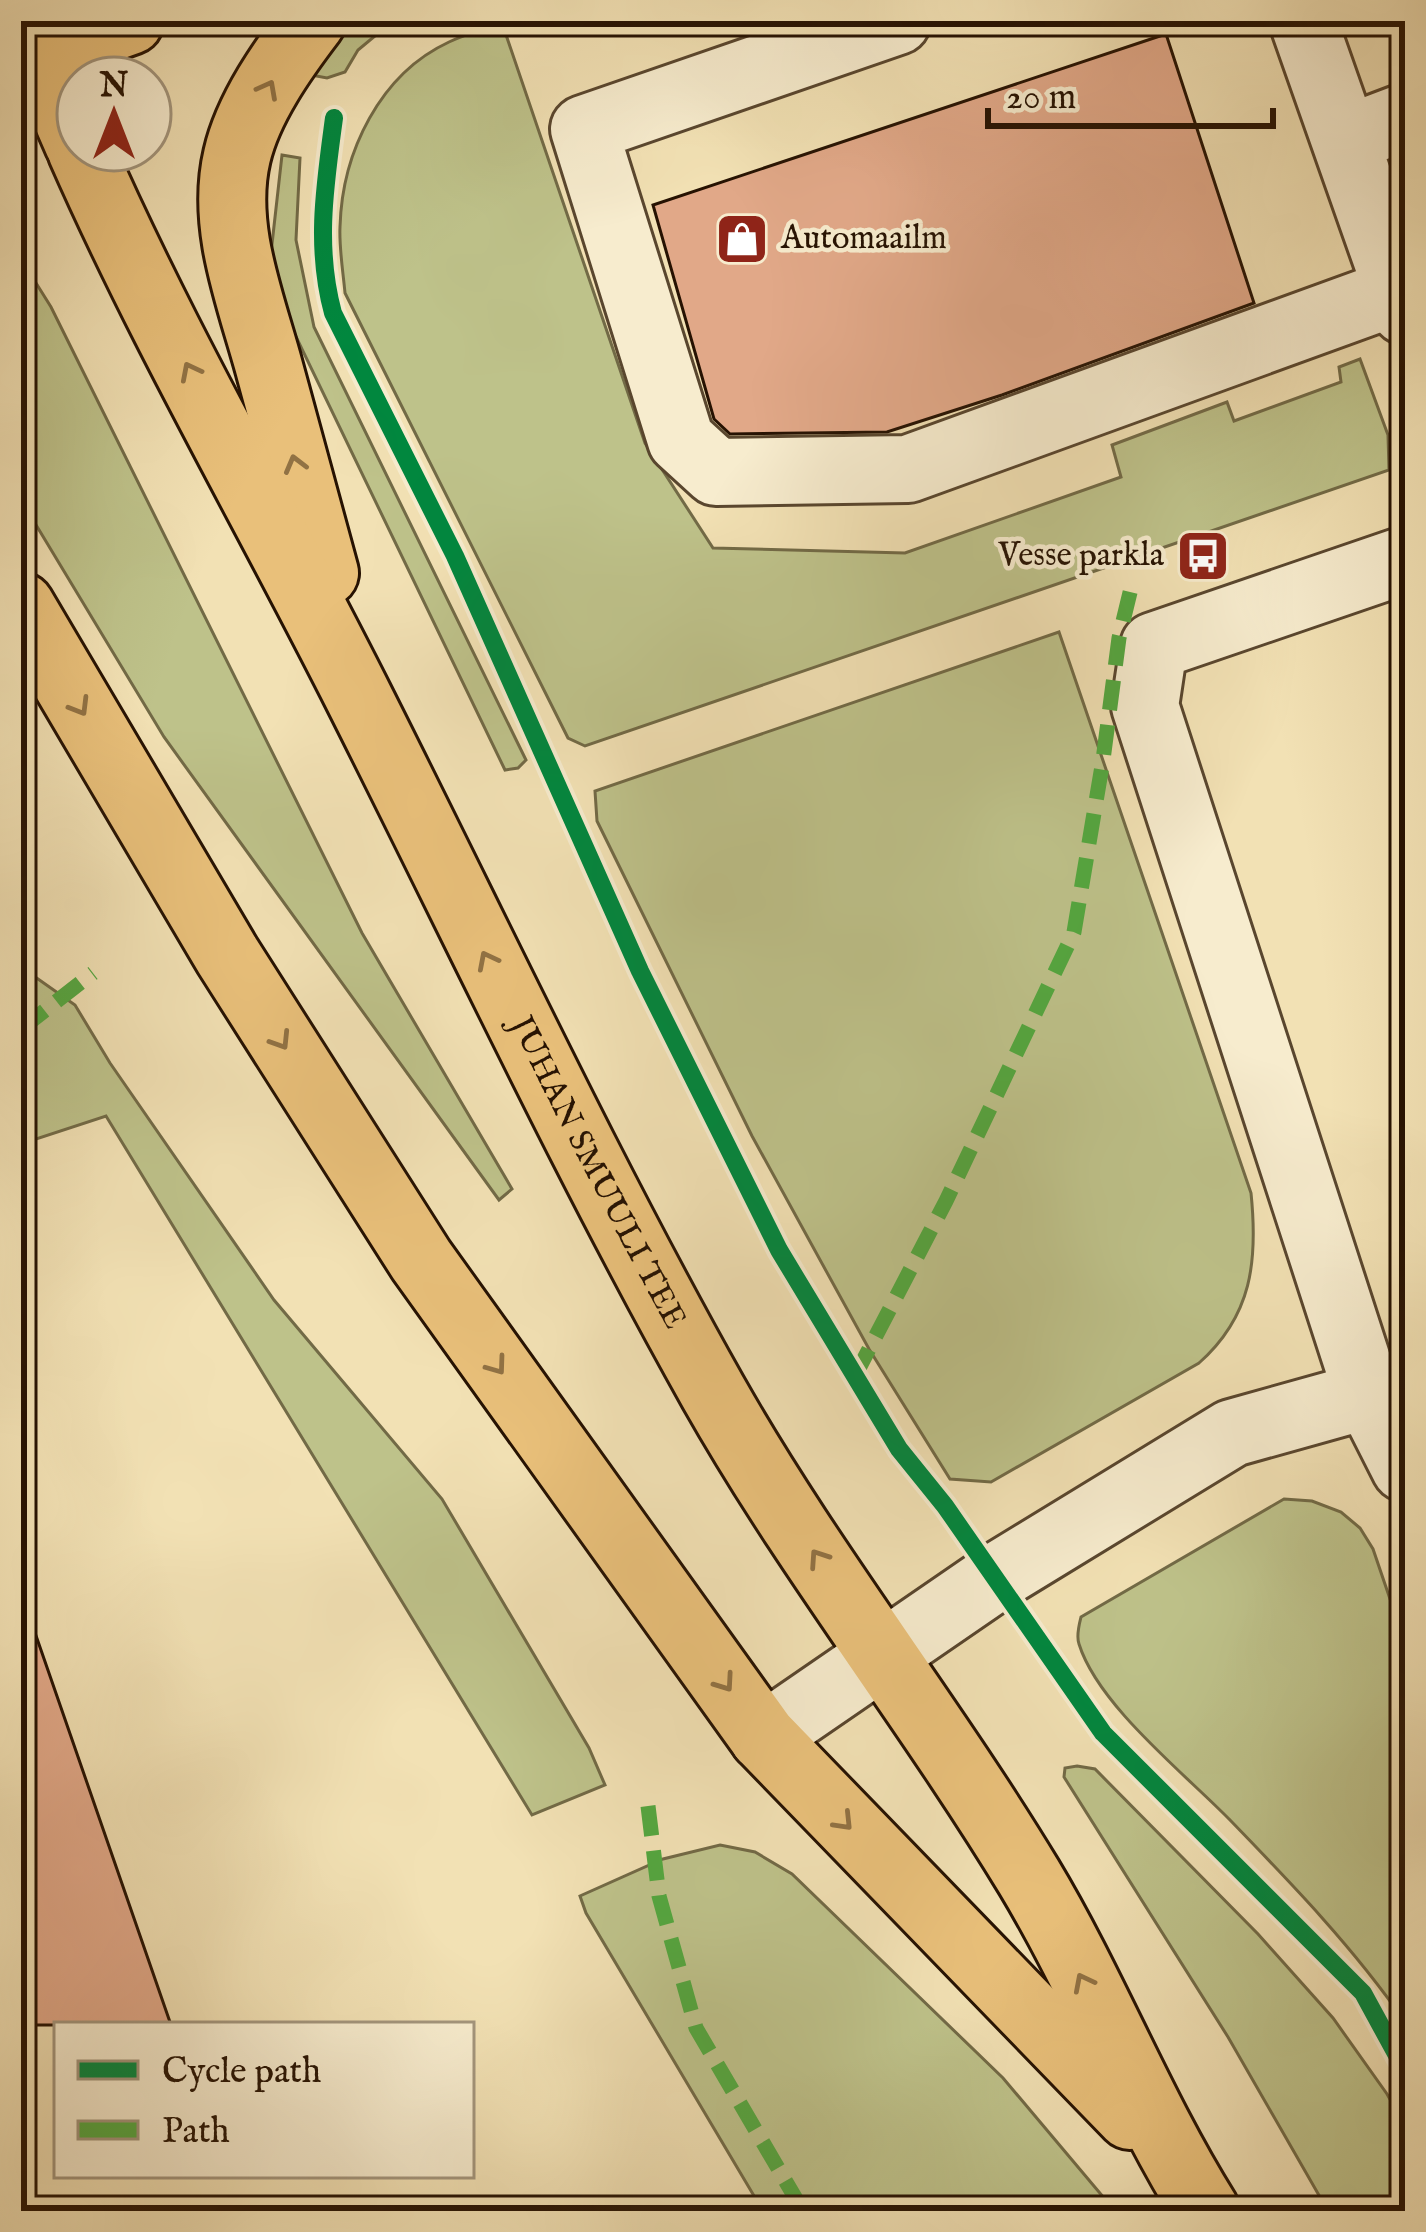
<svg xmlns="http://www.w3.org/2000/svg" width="1426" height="2232" font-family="'IM FELL English',serif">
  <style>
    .green { fill: #bec28a; stroke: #726a46; stroke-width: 3 }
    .building { fill: #e1a888; stroke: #261202; stroke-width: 3 }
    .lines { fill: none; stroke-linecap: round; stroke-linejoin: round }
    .minor-casing { stroke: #59462e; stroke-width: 72 }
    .major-casing { stroke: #261202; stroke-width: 72 }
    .highway-casing { stroke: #261202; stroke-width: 72 }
    .minor { stroke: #f7ecce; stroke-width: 66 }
    .major { stroke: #e9c07a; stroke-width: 66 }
    .highway { stroke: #e9c07a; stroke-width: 66 }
    .quiet { stroke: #53a840; stroke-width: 15; stroke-dasharray: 30 15; stroke-linecap: butt }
    .cycleway-casing { stroke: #f7ecce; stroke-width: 26 }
    .cycleway { stroke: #00873e; stroke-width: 18 }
    .oneway { stroke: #917244 }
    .labels { text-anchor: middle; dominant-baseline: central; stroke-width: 9; stroke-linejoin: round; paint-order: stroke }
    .poi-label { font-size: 33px; fill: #261202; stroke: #f7ecce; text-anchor: start }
    .street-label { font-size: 33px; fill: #261202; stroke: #f7ecce }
  </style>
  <rect width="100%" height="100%" fill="#f2e1b4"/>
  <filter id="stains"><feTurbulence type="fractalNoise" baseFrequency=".00167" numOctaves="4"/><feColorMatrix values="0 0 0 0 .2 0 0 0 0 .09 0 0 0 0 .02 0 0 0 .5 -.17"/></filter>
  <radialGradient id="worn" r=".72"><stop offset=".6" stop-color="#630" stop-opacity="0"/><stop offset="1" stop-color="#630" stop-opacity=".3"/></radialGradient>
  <!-- green -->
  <path class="green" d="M354,21h39l-35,29 -13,22 -18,6 -16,-3z
    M502,23l143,420 68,105 192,5 216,-76 -9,-32 115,-43 7,19 107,-39 -2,-15 21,-8 28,76 1,35 -804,276 -17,-8 -223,-445c-2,-22 -6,-45 -5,-66 2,-75 40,-153 109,-185 17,-8 36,-13 53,-19z
    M282,155l18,3 -4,82 18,87 212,433 -8,8 -13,2 -219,-454 -15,-63z
    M21,259l30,48 311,626 150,256 -13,11 -335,-463 -143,-237z
    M1059,632l192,561c7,68 1,123 -52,170l-208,119 -41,-3 -81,-130 -117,-213 -155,-315 -2,-30z
    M21,967l54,38 35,58 164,237 168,199 147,249 16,37 -73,30 -426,-699 -85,28z
    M1284,1499l28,2 29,11 19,16 13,21 32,94v379c-51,-74 -114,-139 -176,-203 -45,-46 -131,-114 -150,-175 -3,-8 0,-19 2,-27z
    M1077,1766l18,3 163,165 75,84 54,76 18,32v85h-77l-100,-174 -164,-260 1,-9z
    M720,1845l35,7 37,22 211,204 112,133h-352l-177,-298 -6,-17 83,-37z"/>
  <!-- building -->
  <path class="building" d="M1166,34l88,269 -252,92 -115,37 -157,2 -16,-15 -61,-214z
    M33,1627l138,398h-150v-396z"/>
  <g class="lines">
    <!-- minor casing -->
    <g class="minor-casing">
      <path id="minor" d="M897,21l-313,108 97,311 35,32 192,-3 490,-178
        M1303,21l102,290
        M1347,139l58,-22
        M1405,1384l-37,11 37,73
        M763,1737l230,-158 239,-146 136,-38 -223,-689 9,-60 251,-86"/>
    </g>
    <!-- major casing -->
    <g class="major-casing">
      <g id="major">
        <path d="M25,21l53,122"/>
        <path d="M312,21c-29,38 -64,87 -75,135 -17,72 15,147 33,215 18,67 37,135 55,202"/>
        <path id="s1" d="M81,150c82,187 186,365 278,548 117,232 227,468 354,694 95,168 216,320 316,485 65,108 110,227 177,334"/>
        <path d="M21,606l206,349 194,305 342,477 367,379"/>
      </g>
    </g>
    <!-- highway casing -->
    <g class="highway-casing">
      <path id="highway" d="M21,60l109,-39"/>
    </g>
    <!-- minor -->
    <use href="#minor" class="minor"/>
    <!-- major -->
    <use href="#major" class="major"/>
    <!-- highway -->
    <use href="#highway" class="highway"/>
    <!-- quiet -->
    <path class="quiet" d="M21,1029l72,-56
      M855,1376l91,-175 128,-269 29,-172 16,-122 14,-58
      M648,1806l11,90 37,132 107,183"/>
    <!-- cycleway casing -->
    <g class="cycleway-casing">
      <path id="cycleway" d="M334,118c-9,67 -19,129 -1,195l122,243 185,415 139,279 120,199 46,57 158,227 260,260 42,77"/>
    </g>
    <!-- cycleway -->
    <use href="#cycleway" class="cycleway"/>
  </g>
  <!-- one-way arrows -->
  <defs><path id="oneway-chevron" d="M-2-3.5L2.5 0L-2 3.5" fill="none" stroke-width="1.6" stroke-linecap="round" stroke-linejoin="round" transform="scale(3)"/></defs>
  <g class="oneway">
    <use href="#oneway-chevron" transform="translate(268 89) rotate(-62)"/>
    <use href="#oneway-chevron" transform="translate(190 371) rotate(-117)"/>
    <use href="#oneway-chevron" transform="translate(295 464) rotate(-105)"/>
    <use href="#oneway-chevron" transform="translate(80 707) rotate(59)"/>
    <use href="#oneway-chevron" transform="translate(487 960) rotate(-117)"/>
    <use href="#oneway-chevron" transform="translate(281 1041) rotate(58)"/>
    <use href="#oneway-chevron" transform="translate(497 1366) rotate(54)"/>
    <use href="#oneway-chevron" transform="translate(818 1558) rotate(-124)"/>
    <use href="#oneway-chevron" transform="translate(725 1683) rotate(55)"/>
    <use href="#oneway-chevron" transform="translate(844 1822) rotate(46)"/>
    <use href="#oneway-chevron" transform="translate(1083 1982) rotate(-117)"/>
  </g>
  <!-- icons -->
  <defs>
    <g id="shop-square" transform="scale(2.7)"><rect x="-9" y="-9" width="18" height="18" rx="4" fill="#8f2418" stroke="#f7ecce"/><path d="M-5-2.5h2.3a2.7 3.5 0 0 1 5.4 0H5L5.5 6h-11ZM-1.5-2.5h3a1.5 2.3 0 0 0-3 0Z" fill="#fff"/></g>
    <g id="bus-square" transform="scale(2.7)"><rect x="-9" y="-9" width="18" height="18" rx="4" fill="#8f2418" stroke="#f7ecce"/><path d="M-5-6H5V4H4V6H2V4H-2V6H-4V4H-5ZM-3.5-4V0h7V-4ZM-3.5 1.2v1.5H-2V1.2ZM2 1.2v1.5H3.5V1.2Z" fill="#fff"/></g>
  </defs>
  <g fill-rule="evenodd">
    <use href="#shop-square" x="742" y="239"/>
    <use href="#bus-square" x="1203" y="556"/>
  </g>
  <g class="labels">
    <!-- poi labels -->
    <g class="poi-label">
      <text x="781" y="239">Automaailm</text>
      <text x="1164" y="556" text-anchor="end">Vesse parkla</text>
    </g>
    <!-- street labels -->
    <g class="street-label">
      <text stroke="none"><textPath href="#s1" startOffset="1146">JUHAN SMUULI TEE</textPath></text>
    </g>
  </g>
  <!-- margin -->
  <rect width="1426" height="2232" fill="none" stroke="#f2e1b4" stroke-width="72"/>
  <rect x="24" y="24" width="1378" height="2184" fill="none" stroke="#261202" stroke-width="6"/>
  <rect x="36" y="36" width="1354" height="2160" fill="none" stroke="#261202" stroke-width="3"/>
  <!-- legend -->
  <rect x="54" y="2022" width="420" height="156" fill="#f7ecce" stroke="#a3957c" stroke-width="3"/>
  <rect x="78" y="2061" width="60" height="18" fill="#00873e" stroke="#a3957c" stroke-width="3"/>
  <text x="162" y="2082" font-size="36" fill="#261202">Cycle path</text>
  <rect x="78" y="2121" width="60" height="18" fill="#53a840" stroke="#a3957c" stroke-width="3"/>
  <text x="162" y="2142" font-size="36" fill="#261202">Path</text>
  <!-- north arrow -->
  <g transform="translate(114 114)"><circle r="57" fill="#f7ecce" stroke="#a3957c" stroke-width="3"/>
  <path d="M0-9L21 45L0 30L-21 45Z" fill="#8f2418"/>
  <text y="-18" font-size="33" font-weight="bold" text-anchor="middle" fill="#261202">N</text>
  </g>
  <!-- scale -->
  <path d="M988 108v18h285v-18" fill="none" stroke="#261202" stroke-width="6"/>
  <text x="1006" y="108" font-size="36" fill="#261202" stroke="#f7ecce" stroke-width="9" paint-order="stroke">20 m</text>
  <rect width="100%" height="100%" filter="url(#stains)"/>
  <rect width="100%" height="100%" fill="url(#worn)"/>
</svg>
